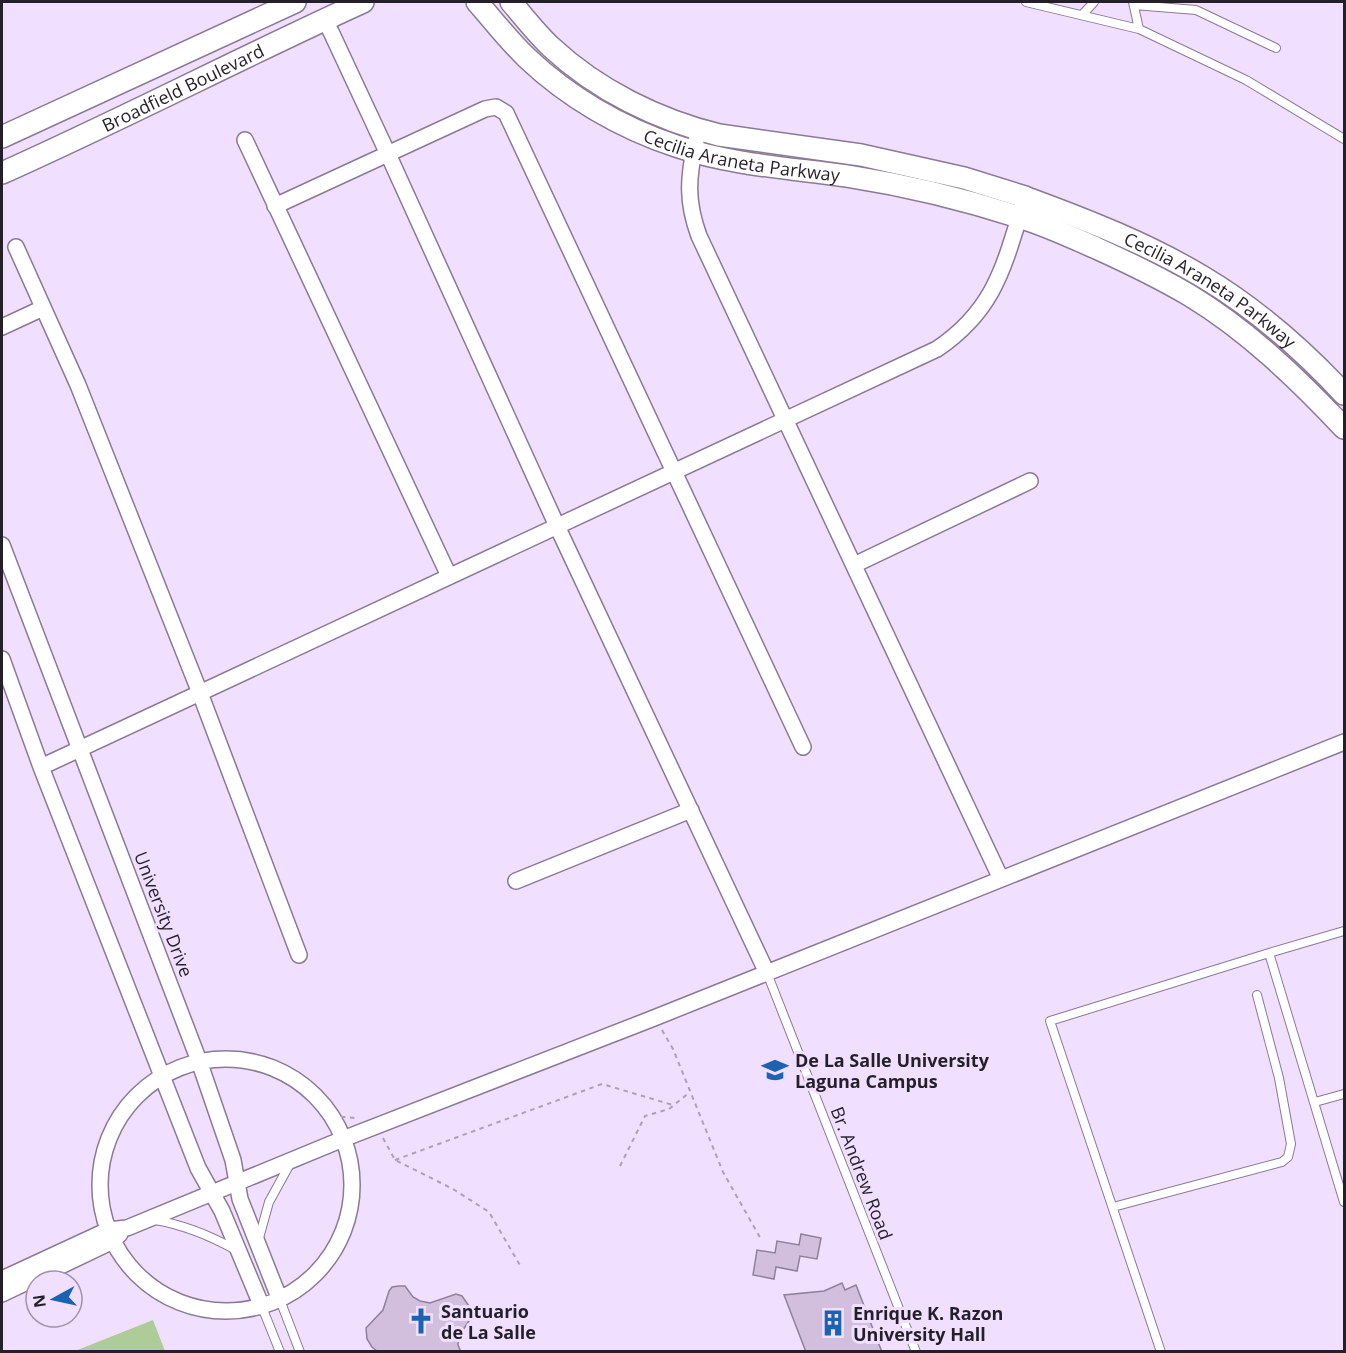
<svg xmlns="http://www.w3.org/2000/svg" width="1346" height="1353" font-family="'Open Sans',sans-serif">
  <style>
    .green { fill: #adcc97 }
    .building { fill: #d1bfdd; stroke: #90809b; stroke-width: 1.5 }
    .lines { fill: none; stroke-linecap: round; stroke-linejoin: round }
    .lane-casing { stroke: #897a95; stroke-width: 10 }
    .street-casing { stroke: #897a95; stroke-width: 18 }
    .secondary-casing { stroke: #897a95; stroke-width: 24 }
    .path { stroke: #aea0b9; stroke-width: 2; stroke-dasharray: 4.5 4.5; stroke-linecap: butt }
    .lane { stroke: #fff; stroke-width: 8 }
    .street { stroke: #fff; stroke-width: 15 }
    .secondary { stroke: #fff; stroke-width: 21 }
    .labels { text-anchor: middle; dominant-baseline: central; stroke-width: 6; stroke-linejoin: round; paint-order: stroke }
    .street-label { font-size: 18px; fill: #251f2a; stroke: #f0dffe }
    .poi-label { font-size: 18px; font-weight: bold; fill: #251f2a; stroke: #f0dffe; text-anchor: start }
  </style>
  <rect width="100%" height="100%" fill="#f0dffe"/>
  <!-- green -->
  <path class="green" d="M153,1320l12,31h-90z"/>
  <!-- building -->
  <path class="building" d="M801,1234l20,4 -4,21 -17,-3 -3,15 -21,-4 -2,12 -21,-4 4,-25 18,3 2,-12 22,4z
    M842,1283l3,7 11,-5 26,67h-76l-22,-57 40,-4z
    M399,1286h6l8,11 7,4 10,2 26,-9 6,2 9,13v9l-12,18 -1,9 3,7h-83l-6,-5 -5,-8 -1,-11 17,-18 6,-19 3,-4z"/>
  <g class="lines">
    <!-- lane casing -->
    <g class="lane-casing">
      <path id="lane" d="M1026,2l113,27 107,51 98,59
        M1133,2l6,27
        M1134,5l62,5 80,38
        M1082,15l12,-13
        M1344,931l-75,22 75,249
        M767,973l149,379
        M1315,1102l29,-8
        M1113,1207l169,-45 6,-5 3,-13 -12,-66 -22,-83
        M155,1220c30,5 54,15 81,30
        M259,1238l10,-36 22,-40
        M280,1300l20,52
        M262,1307l18,45
        M1161,1352l-111,-331 219,-68"/>
    </g>
    <!-- street casing -->
    <g class="street-casing">
      <path id="street" d="M325,19l63,135 169,372 210,447
        M245,140l204,436
        M696,141c-8,36 -10,60 3,95l302,643
        M275,206l210,-97 11,-2 10,6 297,634
        M16,247l62,138 122,308 99,262
        M2,327l41,-19
        M2,545l197,516 34,99 7,39 40,101
        M854,565l176,-84
        M2,659l39,108 157,401 24,43 40,96
        M41,767l896,-418c56,-38 66,-79 85,-141
        M516,881l175,-71
        M100 1185a126 126 0 1 1 252 0a126 126 0 1 1-252 0Z
        M2,1279l106,-49 19,-2 216,-89 311,-121 690,-276
        M2,1294l111,-53 7,-7"/>
    </g>
    <!-- secondary casing -->
    <g class="secondary-casing">
      <g id="secondary">
        <path id="s1" d="M477,2c16,18 32,39 50,56 41,39 94,70 149,88 55,19 114,22 171,30 58,9 120,24 175,42 26,8 49,19 74,30 31,14 64,30 93,47 58,35 109,84 155,133"/>
        <path d="M511,2c13,15 25,31 40,45 46,43 107,73 168,88l142,20 103,23 61,19 25,30"/>
        <path d="M2,137l293,-135"/>
        <path id="s2" d="M2,173c121,-54 240,-116 361,-171"/>
        <path id="s3" d="M1027,198c60,22 121,46 176,79 52,31 100,73 141,117"/>
      </g>
    </g>
    <!-- path -->
    <path class="path" d="M662,1030l11,19 50,123 39,69
      M332,1116l23,2
      M383,1138l12,22 58,29 36,23 32,55
      M395,1160l207,-76 71,21
      M620,1166l25,-50 24,-7 21,-17"/>
    <!-- lane -->
    <use href="#lane" class="lane"/>
    <!-- street -->
    <use href="#street" class="street"/>
    <!-- secondary -->
    <use href="#secondary" class="secondary"/>
  </g>
  <!-- icons -->
  <defs>
    <g id="university-bare" transform="scale(2.07)"><path d="M0-5L7-2L0 1L-7-2ZM-4 1L0 2.5L4 1V4Q0 6-4 4Z" fill="#1c62b2" stroke="#f0dffe" stroke-width="2.5" paint-order="stroke"/></g>
    <g id="church-bare" transform="scale(2.07)"><path d="M-1.2-6h2.4v3.5h3.3v2.4h-3.3V6h-2.4V-.1h-3.3v-2.4h3.3Z" fill="#1c62b2" stroke="#f0dffe" stroke-width="2.5" paint-order="stroke"/></g>
    <g id="building-bare" transform="scale(2.07)"><path d="M-4-6H4V6H1V3H-1V6H-4ZM-2.5-4.3h1.7v1.8h-1.7ZM.8-4.3h1.7v1.8H.8ZM-2.5-1h1.7V.8h-1.7ZM.8-1h1.7V.8H.8Z" fill="#1c62b2" stroke="#f0dffe" stroke-width="2.5" paint-order="stroke"/></g>
  </defs>
  <g fill-rule="evenodd">
    <use href="#university-bare" x="775" y="1070"/>
    <use href="#church-bare" x="421" y="1321"/>
    <use href="#building-bare" x="833" y="1323"/>
  </g>
  <g class="labels">
    <!-- street labels -->
    <g class="street-label">
      <text stroke="none"><textPath href="#s2" startOffset="200">Broadfield Boulevard</textPath></text>
      <text stroke="none"><textPath href="#s1" startOffset="316">Cecilia Araneta Parkway</textPath></text>
      <text stroke="none"><textPath href="#s3" startOffset="206">Cecilia Araneta Parkway</textPath></text>
      <text transform="translate(164 914) rotate(69)">University Drive</text>
      <text transform="translate(862 1173) rotate(69)">Br. Andrew Road</text>
    </g>
    <!-- poi labels -->
    <g class="poi-label">
      <text x="795" y="1060">De La Salle University<tspan x="795" dy="21">Laguna Campus</tspan></text>
      <text x="441" y="1311">Santuario<tspan x="441" dy="21">de La Salle</tspan></text>
      <text x="853" y="1313">Enrique K. Razon<tspan x="853" dy="21">University Hall</tspan></text>
    </g>
  </g>
  <!-- border -->
  <rect width="1346" height="1353" fill="none" stroke="#251f2a" stroke-width="6"/>
  <!-- north arrow -->
  <g transform="translate(54 1299) rotate(262)"><circle r="28" fill="#f0dffe" stroke="#9f92a9" stroke-width="1.5"/>
  <path d="M0-4.5L10 22L0 15L-10 22Z" fill="#1c62b2"/>
  <text y="-9" font-size="16" font-weight="bold" text-anchor="middle" fill="#251f2a">N</text>
  </g>
</svg>
